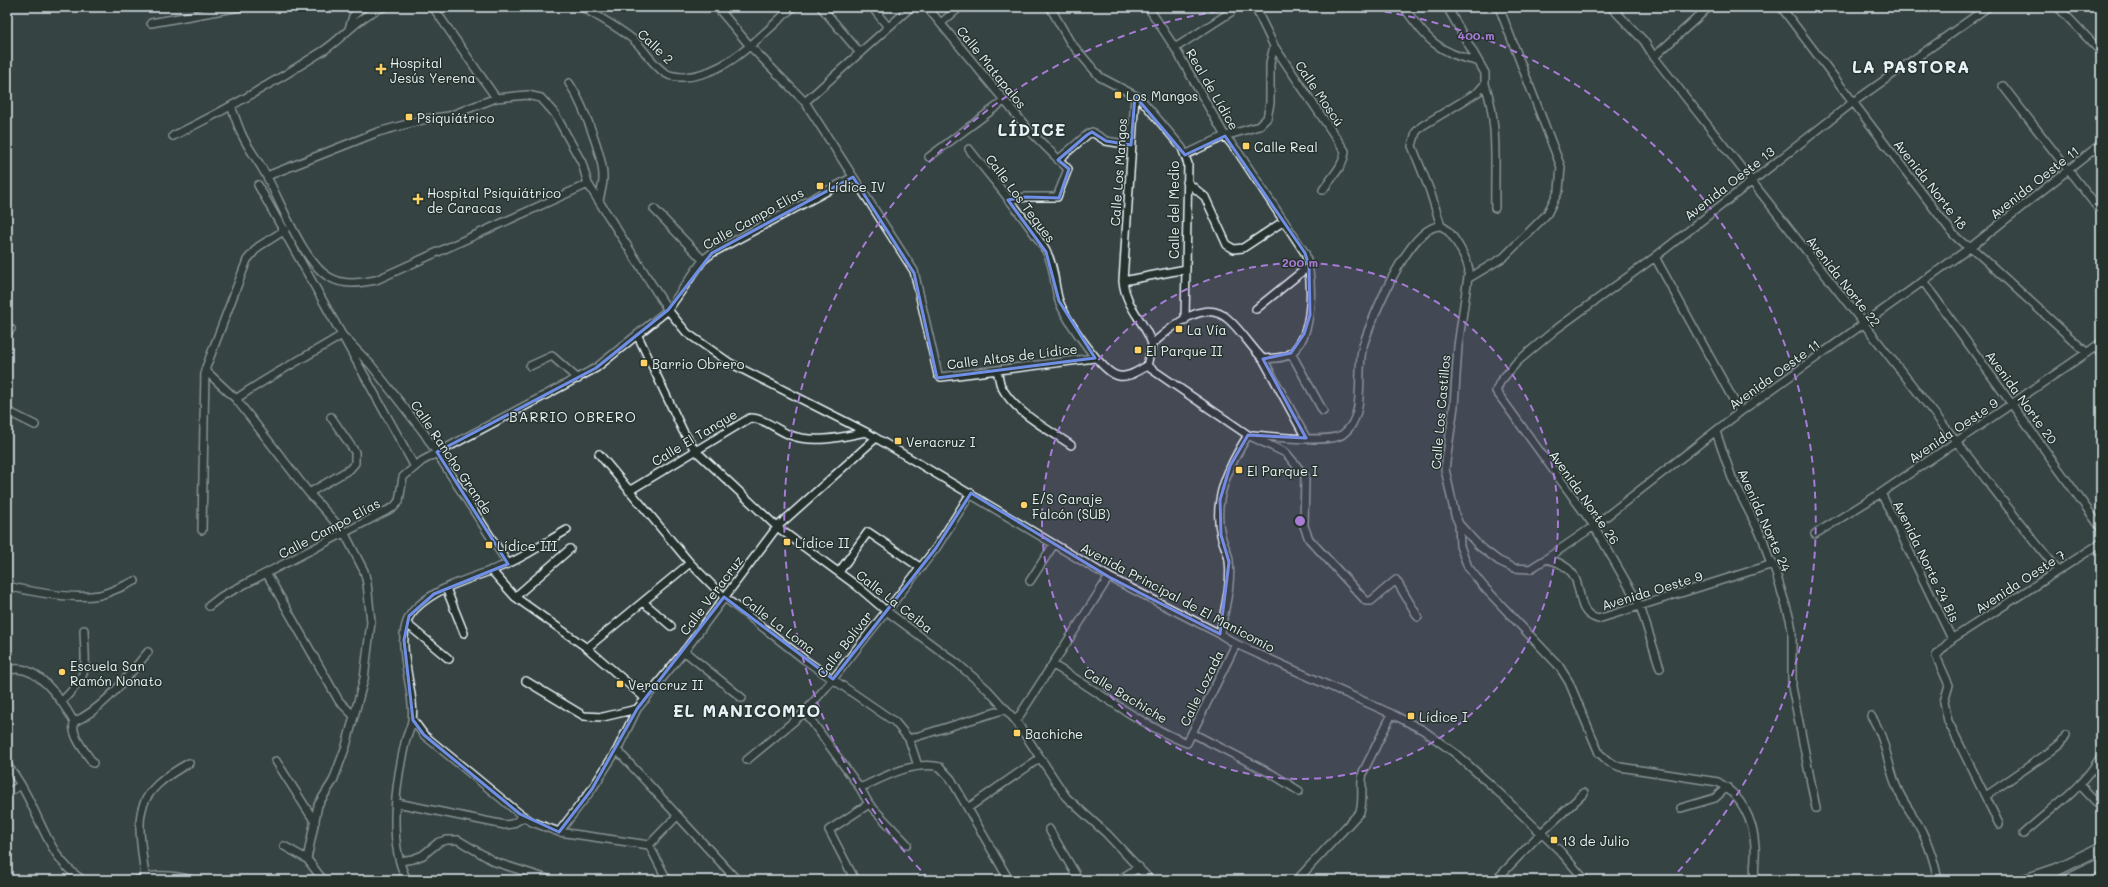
<svg xmlns="http://www.w3.org/2000/svg" width="2108" height="887" font-family="Mali,sans-serif">
  <style>
    .lines { fill: none; stroke-linecap: round; stroke-linejoin: round }
    .street-casing { stroke: #e8f1f8; stroke-width: 10 }
    .primary-casing { stroke: #e8f1f8; stroke-width: 14 }
    .street { stroke: #26332d; stroke-width: 7 }
    .primary { stroke: #26332d; stroke-width: 11 }
    .marked { fill: none; stroke: #6e8fe5; stroke-width: 3; stroke-linejoin: round }
    .ring { fill: none; stroke: #a77bd6; stroke-width: 2; stroke-dasharray: 7 5 }
    .poi-dot { fill: #ffd166; stroke: #26332d; stroke-width: 1.5 }
    .labels { text-anchor: middle; dominant-baseline: central; stroke-width: 3; stroke-linejoin: round; paint-order: stroke }
    .street-label { font-size: 13px; fill: #e8f1f8; stroke: #26332d }
    .poi-label { font-size: 13px; fill: #e8f1f8; stroke: #26332d; text-anchor: start }
    .neighbourhood-label { font-size: 14px; letter-spacing: 1px; fill: #e8f1f8; stroke: #26332d }
    .district-label { font-size: 17px; font-weight: bold; letter-spacing: 1px; fill: #e8f1f8; stroke: #26332d }
    .centre { fill: #a77bd6; stroke: #26332d; stroke-width: 2 }
    .ring-label { font-size: 12px; text-anchor: middle; font-weight: bold; fill: #a77bd6; stroke: #26332d; stroke-width: 3; stroke-linejoin: round; paint-order: stroke }
  </style>
  <rect width="100%" height="100%" fill="#374343"/>
  <filter id="ink" filterUnits="userSpaceOnUse"><feTurbulence type="fractalNoise" baseFrequency=".025" numOctaves="2"/><feDisplacementMap in="SourceGraphic" scale="8" xChannelSelector="R" yChannelSelector="G"/><feConvolveMatrix kernelMatrix="1 2 1 2 8 2 1 2 1" color-interpolation-filters="sRGB"/></filter>
  <g filter="url(#ink)">
    <g class="lines">
      <!-- street casing -->
      <g class="street-casing">
        <path id="street" d="M433,7l63,91
          M582,7c18,11 38,21 54,35 10,10 17,23 29,31 6,4 13,4 20,4 44,-3 77,-43 108,-70
          M717,7l33,39 55,56 109,169 24,104 3,2 154,-19
          M821,7l39,46
          M872,7l16,20
          M927,7l101,122 40,40 -11,28h-31l-18,3
          M1050,7l20,35 30,35 40,21 42,50 6,16 -3,156
          M1148,7l27,41 50,88 13,16 67,101c8,26 10,83 -15,101 -7,5 -18,4 -27,5 -12,-12 -23,-30 -35,-40 -25,-22 -57,9 -76,25
          M1255,7l19,39 71,105c-1,15 -14,27 -22,39
          M1404,7c21,31 35,47 73,54
          M1447,7l38,66v11l-7,8 -56,34 -6,6 -4,14 18,45 11,35c11,4 26,33 28,44l-11,76 -4,60 -9,63 10,46 4,9 1,22 8,21 16,20 75,79 10,16 30,71 10,9 11,5 98,15c23,13 35,37 37,64 1,12 -2,22 0,34
          M1611,7l33,34 10,16c100,129 202,256 302,384 34,43 67,87 102,129
          M1781,7l173,228 10,9 7,3 116,106
          M2058,7l43,45
          M151,23l89,-16
          M941,23l19,-16
          M349,29l4,-13 10,-9
          M1175,48l56,-36
          M1654,57l55,-50
          M569,83c13,19 35,74 34,96 0,7 -3,15 -4,22
          M1485,84c14,40 9,83 10,124
          M2003,86l98,126
          M1135,96l-12,185c3,27 21,39 29,63
          M805,102l106,-95
          M231,106c4,10 7,21 12,31 7,14 17,26 24,40 14,26 37,86 62,100 15,9 31,6 47,3l212,-96
          M173,136c51,-25 102,-54 150,-85 19,-12 39,-38 61,-44
          M969,149c26,34 55,66 77,102 9,15 8,35 13,50 6,16 43,73 60,75 10,2 20,-6 28,-10
          M1185,155l40,-19 34,-10 8,-8 3,-15v-40l4,-17
          M929,157l75,-56
          M1058,160l29,-25 5,-3 14,9 25,4
          M267,176l111,-44 48,-13 23,-3 47,-18 31,-3 14,3 14,16 27,49 6,21 80,126 19,23 43,30 136,69 243,145 111,57 16,10 156,70 31,16 33,24 37,33 67,64 25,29
          M1187,182l18,15 22,48 7,4 9,-1 41,-27
          M258,185l84,150 29,30 53,68 84,131
          M654,209l49,51
          M1655,257l85,155
          M1469,278l35,-21 43,-43 12,-24 2,-23 -62,-160
          M1123,281l63,-12
          M1923,281l178,247
          M1256,309l53,-43
          M7,332l4,-3
          M638,336l45,95 12,19 82,77 80,59 28,24 73,54 30,26 28,31 50,76 41,37 43,46
          M2096,347l5,8
          M1291,353l32,58
          M1263,359l43,79
          M530,366l22,-10 26,23
          M1147,366l101,69 38,18 19,23 -1,50 5,13 57,62h5l25,-21 22,37
          M1147,366l5,-22
          M205,370l31,29 73,94 35,39 20,39 3,12 4,39 -7,57 -18,67 -13,35 -15,24 -11,54
          M997,371c2,5 2,11 4,15 13,26 47,43 70,59
          M236,399c34,-24 70,-42 106,-64l73,132
          M7,411l28,14
          M1716,432l16,46 31,61 6,20 4,5 17,55 2,12v56l24,121
          M1253,435c18,1 77,9 90,-1 25,-18 12,-62 20,-88 8,-26 47,-122 78,-120
          M599,454l91,109 34,34 81,63 90,62 14,17 9,27
          M629,491l121,-73c14,0 27,12 40,17 24,9 52,2 76,-3
          M309,493l41,-24 5,-6v-11l-24,-35
          M1881,493l71,146
          M1459,524l20,22 20,15 15,7 16,1 16,-10 48,-33 146,-114 231,-165 130,-103
          M202,530l3,-160 42,-110 11,-13 27,-17
          M1815,534l66,-41 220,-150
          M1546,559c50,10 20,51 52,60l175,-55
          M491,570l24,27 72,51 59,51
          M839,572l29,-40 53,36
          M267,574l72,127 15,15
          M1030,581l24,-37
          M7,586c26,6 66,14 93,9 11,-3 23,-9 35,-14
          M446,588l18,45
          M515,597l55,-48
          M643,602l28,24
          M209,606l13,-10 172,-89 5,-6 4,-24 19,-16 174,-93 72,-58 35,-50 9,-7 141,-76
          M407,624l42,35
          M1220,634c4,-23 12,-50 9,-73 -1,-9 -6,-17 -8,-26 -9,-36 9,-71 27,-100
          M587,648l103,-85
          M2100,650l1,-1
          M684,651l58,47
          M1053,665c45,26 86,59 134,78l49,-99
          M1660,668l-20,-62 -46,-80 -98,-135 4,-9 17,-20 38,-32 100,-73 197,-154 136,-96
          M7,671c28,-12 56,31 67,51 -3,14 11,29 19,41
          M526,681l58,35 19,1 34,-8
          M62,701c29,-28 23,-33 22,-71
          M805,712l55,76 9,16 38,40
          M1871,716c15,22 16,48 26,72 7,17 20,31 27,48 7,14 11,29 14,44
          M413,720l11,15 96,79 12,8 27,10 90,13 28,-29
          M1016,721l93,-144
          M74,722c32,-15 52,-44 74,-70
          M1192,733l80,41 27,17
          M909,739l97,-30
          M617,750l120,130
          M747,760l58,-48 28,-33 103,-131 35,-55
          M276,761l39,61
          M7,765c5,6 10,13 14,20 19,31 29,76 62,95
          M2080,785l21,22
          M860,788c24,-11 54,-28 80,-21l11,12 58,101
          M7,793l14,-8
          M1986,796l65,-45 10,-8 5,-8
          M397,803l108,22 7,-1 12,-7
          M968,808l72,-50
          M1681,808l34,-10 12,-11
          M1999,824l-51,-103 -4,-19 5,-17 -13,-29 16,-17 149,-96
          M1049,829l30,51
          M559,832l33,-43 25,-39 20,-41 49,-60 91,-122 99,-89
          M2023,834c27,-25 60,-46 78,-78
          M649,845l18,35
          M284,846l23,13 16,21
          M400,861l13,-2 10,-4 16,-13 8,-2h11l37,22 56,18
          M145,877c-7,-61 -16,-81 44,-114
          M138,880c16,-7 38,-4 55,0
          M407,880c-20,-37 -11,-98 -2,-137 1,-7 6,-15 7,-23 5,-30 -23,-85 3,-111 25,-25 61,-31 92,-45 21,-9 40,-23 60,-34
          M855,880l-26,-50 40,-26
          M1119,880l20,-13
          M1297,880l63,-68c4,-13 0,-26 3,-40l29,-58
          M1496,880l45,-47 43,-40"/>
      </g>
      <!-- primary casing -->
      <g class="primary-casing">
        <path id="primary" d="M2026,880l30,-10 45,-22
          M2069,880l32,-16"/>
      </g>
      <!-- street -->
      <use href="#street" class="street"/>
      <!-- primary -->
      <use href="#primary" class="primary"/>
    </g>
  </g>
  <!-- marked area -->
  <path d="M0 0H2108V887H0ZM1135,96l50,59 40,-19 80,117 4,13 1,49 -6,19 -13,19 -28,6 43,79 -58,-3 -18,31 -10,34 1,35 8,27 -9,72 -111,-57 -138,-84 -35,55 -103,131 -109,-82 -87,112 -45,80 -33,43 -39,-18 -96,-79 -11,-15 -9,-80 5,-24 25,-22 74,-30 -71,-112 159,-84 72,-58 44,-57 141,-76 61,96 23,105 158,-20 -36,-57 -13,-49 -38,-52 18,-3 33,1 10,-29 -11,-9 29,-25 5,-3 14,9 25,4z" fill="#374343" fill-opacity=".55" fill-rule="evenodd"/>
  <path class="marked" d="M1135,96l50,59 40,-19 80,117 4,13 1,49 -6,19 -13,19 -28,6 43,79 -58,-3 -18,31 -10,34 1,35 8,27 -9,72 -111,-57 -138,-84 -35,55 -103,131 -109,-82 -87,112 -45,80 -33,43 -39,-18 -96,-79 -11,-15 -9,-80 5,-24 25,-22 74,-30 -71,-112 159,-84 72,-58 44,-57 141,-76 61,96 23,105 158,-20 -36,-57 -13,-49 -38,-52 18,-3 33,1 10,-29 -11,-9 29,-25 5,-3 14,9 25,4z"/>
  <!-- distance rings -->
  <circle cx="1300" cy="521" r="258" fill="#a77bd6" fill-opacity=".12"/>
  <g class="ring">
    <circle cx="1300" cy="521" r="258"/>
    <path d="M929 879A516 516 0 0 1 1251 7M1349 7A516 516 0 0 1 1671 879"/>
  </g>
  <!-- markers -->
  <g class="poi-dot">
    <path d="M379 63h4v4h4v4h-4v4h-4v-4h-4v-4h4z"/>
    <rect x="1114" y="91" width="8" height="8" rx="2"/>
    <rect x="405" y="113" width="8" height="8" rx="2"/>
    <rect x="1242" y="142" width="8" height="8" rx="2"/>
    <rect x="816" y="182" width="8" height="8" rx="2"/>
    <path d="M416 193h4v4h4v4h-4v4h-4v-4h-4v-4h4z"/>
    <rect x="1175" y="325" width="8" height="8" rx="2"/>
    <rect x="1134" y="346" width="8" height="8" rx="2"/>
    <rect x="640" y="359" width="8" height="8" rx="2"/>
    <rect x="894" y="437" width="8" height="8" rx="2"/>
    <rect x="1235" y="466" width="8" height="8" rx="2"/>
    <circle cx="1024" cy="505" r="4"/>
    <rect x="783" y="538" width="8" height="8" rx="2"/>
    <rect x="485" y="541" width="8" height="8" rx="2"/>
    <circle cx="62" cy="672" r="4"/>
    <rect x="616" y="680" width="8" height="8" rx="2"/>
    <rect x="1407" y="712" width="8" height="8" rx="2"/>
    <rect x="1013" y="729" width="8" height="8" rx="2"/>
    <rect x="1550" y="836" width="8" height="8" rx="2"/>
  </g>
  <g class="labels">
    <!-- street labels -->
    <g class="street-label">
      <text transform="translate(656 46) rotate(44)">Calle 2</text>
      <text transform="translate(992 67) rotate(51)">Calle Matapalos</text>
      <text transform="translate(1213 89) rotate(60)">Real de Lídice</text>
      <text transform="translate(1320 93) rotate(56)">Calle Moscú</text>
      <text transform="translate(1118 172) rotate(-86)">Calle Los Mangos</text>
      <text transform="translate(2034 182) rotate(-38)">Avenida Oeste 11</text>
      <text transform="translate(1729 183) rotate(-38)">Avenida Oeste 13</text>
      <text transform="translate(1931 184) rotate(52)">Avenida Norte 18</text>
      <text transform="translate(1021 198) rotate(53)">Calle Los Teques</text>
      <text transform="translate(1173 210) rotate(-90)">Calle del Medio</text>
      <text transform="translate(753 218) rotate(-29)">Calle Campo Elías</text>
      <text transform="translate(1844 281) rotate(52)">Avenida Norte 22</text>
      <text transform="translate(1012 356) rotate(-7)">Calle Altos de Lídice</text>
      <text transform="translate(1774 374) rotate(-36)">Avenida Oeste 11</text>
      <text transform="translate(2022 397) rotate(54)">Avenida Norte 20</text>
      <text transform="translate(1440 412) rotate(-85)">Calle Los Castillos</text>
      <text transform="translate(1953 430) rotate(-34)">Avenida Oeste 9</text>
      <text transform="translate(694 437) rotate(-31)">Calle El Tanque</text>
      <text transform="translate(452 457) rotate(56)">Calle Rancho Grande</text>
      <text transform="translate(1585 497) rotate(55)">Avenida Norte 26</text>
      <text transform="translate(1765 520) rotate(66)">Avenida Norte 24</text>
      <text transform="translate(329 528) rotate(-28)">Calle Campo Elías</text>
      <text transform="translate(1927 561) rotate(64)">Avenida Norte 24 Bis</text>
      <text transform="translate(2020 581) rotate(-33)">Avenida Oeste 7</text>
      <text transform="translate(1652 590) rotate(-17)">Avenida Oeste 9</text>
      <text transform="translate(711 595) rotate(-53)">Calle Veracruz</text>
      <text transform="translate(1178 597) rotate(28)">Avenida Principal de El Manicomio</text>
      <text transform="translate(895 601) rotate(38)">Calle La Ceiba</text>
      <text transform="translate(779 624) rotate(37)">Calle La Loma</text>
      <text transform="translate(844 644) rotate(-52)">Calle Bolívar</text>
      <text transform="translate(1201 688) rotate(-64)">Calle Lozada</text>
      <text transform="translate(1126 695) rotate(31)">Calle Bachiche</text>
    </g>
    <!-- poi labels -->
    <g class="poi-label">
      <text x="390" y="62">Hospital<tspan x="390" dy="15">Jesús Yerena</tspan></text>
      <text x="1126" y="95">Los Mangos</text>
      <text x="417" y="117">Psiquiátrico</text>
      <text x="1254" y="146">Calle Real</text>
      <text x="828" y="186">Lídice IV</text>
      <text x="427" y="192">Hospital Psiquiátrico<tspan x="427" dy="15">de Caracas</tspan></text>
      <text x="1187" y="329">La Vía</text>
      <text x="1146" y="350">El Parque II</text>
      <text x="652" y="363">Barrio Obrero</text>
      <text x="906" y="441">Veracruz I</text>
      <text x="1247" y="470">El Parque I</text>
      <text x="1032" y="498">E/S Garaje<tspan x="1032" dy="15">Falcón (SUB)</tspan></text>
      <text x="795" y="542">Lídice II</text>
      <text x="497" y="545">Lídice III</text>
      <text x="70" y="665">Escuela San<tspan x="70" dy="15">Ramón Nonato</tspan></text>
      <text x="628" y="684">Veracruz II</text>
      <text x="1419" y="716">Lídice I</text>
      <text x="1025" y="733">Bachiche</text>
      <text x="1562" y="840">13 de Julio</text>
    </g>
    <!-- neighbourhood labels -->
    <g class="neighbourhood-label">
      <text x="573" y="416">BARRIO OBRERO</text>
    </g>
    <!-- district labels -->
    <g class="district-label">
      <text x="1911" y="66">LA PASTORA</text>
      <text x="1032" y="129">LÍDICE</text>
      <text x="747" y="710">EL MANICOMIO</text>
    </g>
  </g>
  <circle cx="1300" cy="521" r="6" class="centre"/>
  <g class="ring-label">
    <text x="1476" y="40">400 m</text>
    <text x="1300" y="267">200 m</text>
  </g>
  <!-- margin -->
  <rect width="2108" height="887" fill="none" stroke="#26332d" stroke-width="24"/>
  <rect x="12" y="12" width="2084" height="863" fill="none" stroke="#e8f1f8" stroke-width="1.5" filter="url(#ink)"/>
</svg>
